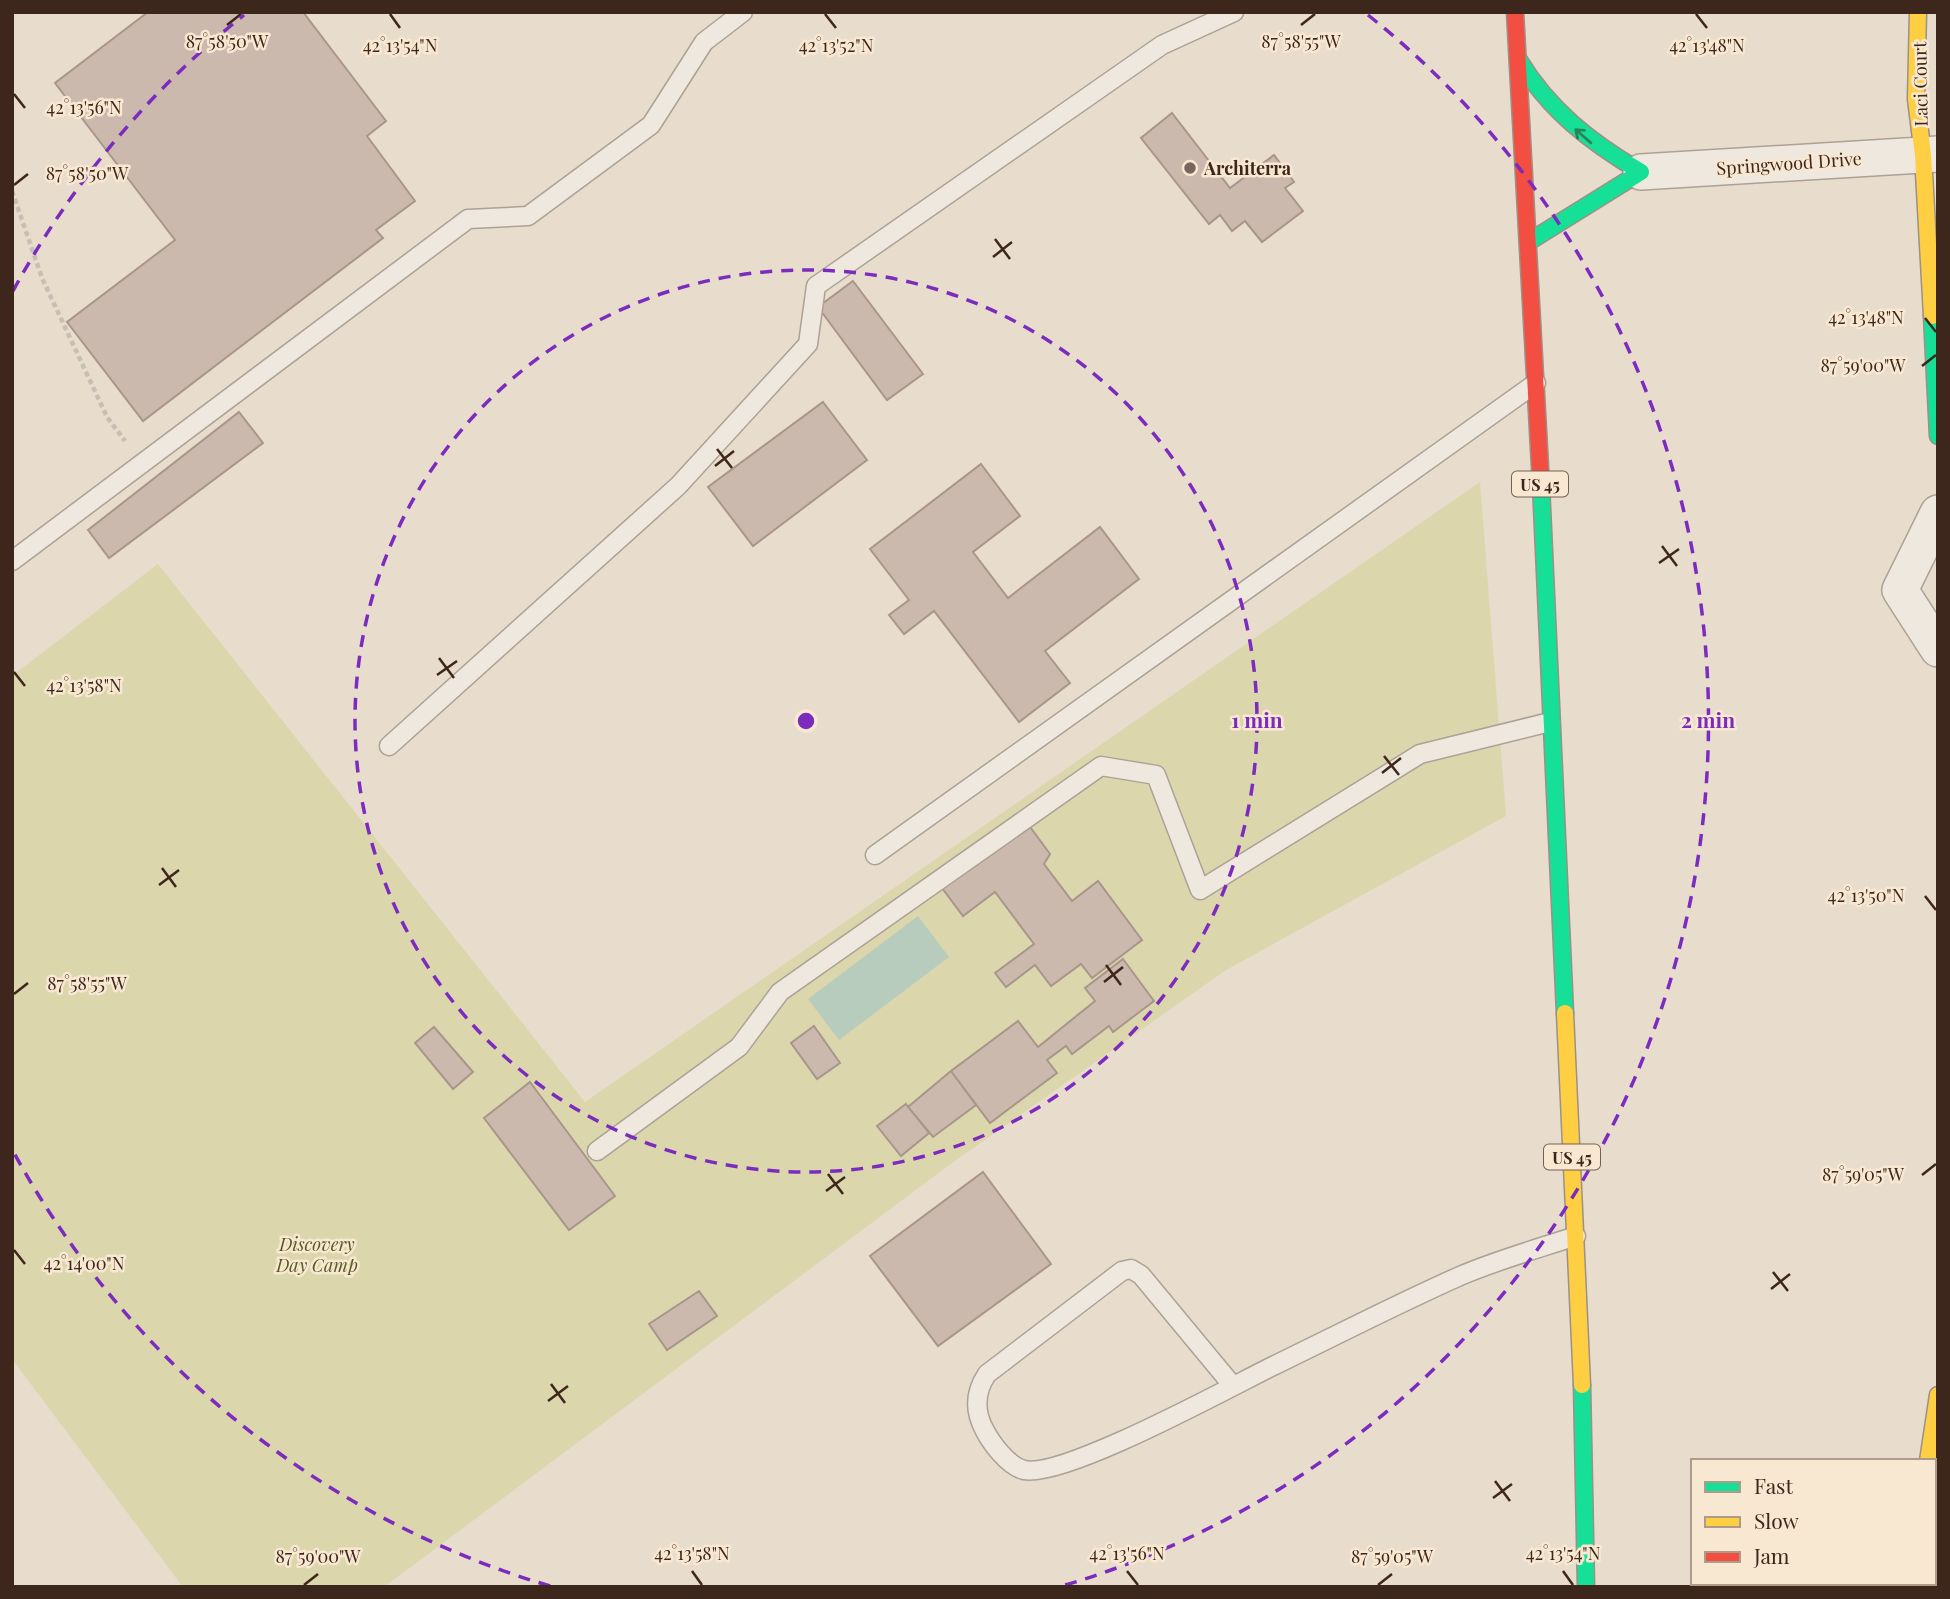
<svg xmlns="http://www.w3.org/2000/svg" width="1950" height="1599" font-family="'Playfair Display',serif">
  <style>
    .green { fill: #dcd6ad }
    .water { fill: #b8ccbd }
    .building { fill: #ccb9ad; stroke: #a8968b; stroke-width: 2 }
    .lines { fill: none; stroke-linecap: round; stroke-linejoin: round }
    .lane-casing { stroke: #ada196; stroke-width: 21 }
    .street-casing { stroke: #ada196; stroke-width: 38 }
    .fast-casing { stroke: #9d9085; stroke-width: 19 }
    .slow-casing { stroke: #9d9085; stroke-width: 19 }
    .jam-casing { stroke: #9d9085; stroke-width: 19 }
    .path { stroke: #c8beb5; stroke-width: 4.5; stroke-dasharray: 5 3.5; stroke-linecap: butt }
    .lane { stroke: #efe8df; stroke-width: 18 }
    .street { stroke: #efe8df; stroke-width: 35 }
    .fast { stroke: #16e098; stroke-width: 16 }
    .slow { stroke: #ffcf43; stroke-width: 16 }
    .jam { stroke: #f24e42; stroke-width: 16 }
    .oneway { stroke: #2a845a }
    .ticks { fill: none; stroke: #3d271c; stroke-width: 2.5 }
    .ring { fill: none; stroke: #7b2cbf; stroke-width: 3.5; stroke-dasharray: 12 9 }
    .poi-dot { fill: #79665a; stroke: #f9e8d1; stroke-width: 2.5 }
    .labels { text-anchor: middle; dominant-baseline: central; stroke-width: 5; stroke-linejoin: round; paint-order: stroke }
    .shield { fill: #f9e8d1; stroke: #756152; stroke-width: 2 }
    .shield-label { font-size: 16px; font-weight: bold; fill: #3d271c }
    .street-label { font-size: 18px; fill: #3d271c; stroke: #f9e8d1 }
    .poi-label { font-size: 18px; font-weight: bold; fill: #3d271c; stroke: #f9e8d1; text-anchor: start }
    .park-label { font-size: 18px; font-style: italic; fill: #555c20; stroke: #f9e8d1 }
    .ticks-label { font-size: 18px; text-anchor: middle; fill: #3d271c; stroke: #f9e8d1; stroke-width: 5; stroke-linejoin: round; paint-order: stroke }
    .centre { fill: #7b2cbf; stroke: #f9e8d1; stroke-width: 3.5 }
    .ring-label { font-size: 21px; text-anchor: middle; font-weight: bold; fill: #7b2cbf; stroke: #f9e8d1; stroke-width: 5; stroke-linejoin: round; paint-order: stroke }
  </style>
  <rect width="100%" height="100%" fill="#e8dccc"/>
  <!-- green -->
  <path class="green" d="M1480,482l26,334 -280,154 -274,193 -568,424h-201l-171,-228v-683l146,-112 427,538z"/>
  <!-- water -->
  <path class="water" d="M918,916l31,41 -110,83 -31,-41z"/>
  <!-- building -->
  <path class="building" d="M148,12h155l83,109 -19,15 48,65 -39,29 7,8 -240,183 -76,-99 108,-82 -120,-157z
    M1172,113l58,75 44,-33 20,27 -9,6 18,23 -41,31 -17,-21 -13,10 -12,-16 -11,9 -68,-86z
    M853,281l70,93 -36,26 -69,-93z
    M823,402l44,58 -114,86 -45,-59z
    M239,412l24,31 -154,115 -21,-28z
    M981,464l39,52 -47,36 35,46 92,-71 39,52 -94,72 25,32 -51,39 -85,-111 -30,23 -15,-19 20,-15 -39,-51z
    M1028,824l22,30 -6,10 28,37 26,-20 44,59 -50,38 -11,-14 -30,22 -16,-21 -29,22 -11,-14 39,-29 -39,-52 -32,24 -21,-28z
    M1123,959l31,42 -41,31 -4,-6 -37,28 -6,-8 -19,14 10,13 -67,50 -39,-52 67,-50 20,26 57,-46 -10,-13z
    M814,1026l26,37 -23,16 -26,-36z
    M434,1027l39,45 -20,17 -38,-46z
    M951,1071l25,34 -43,32 -25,-30z
    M530,1082l85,114 -46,34 -85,-112z
    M906,1104l23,29 -28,23 -24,-30z
    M983,1172l68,92 -113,82 -68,-90z
    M699,1291l18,25 -50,34 -18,-26z"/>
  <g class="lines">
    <!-- lane casing -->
    <g class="lane-casing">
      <path id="lane" d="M12,561l456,-342 60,-3 123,-91 53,-83 39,-30
        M389,746l289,-260 130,-142 8,-58 346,-241 72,-33
        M875,855l661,-472
        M597,1151l142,-104 41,-55 321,-226 55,9 44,115 220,-136 130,-32
        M1233,1386l-92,-111 -10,-6 -9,2 -135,103c-12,18 -13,36 -3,55 7,14 24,37 40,41 39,9 206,-83 249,-104 62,-30 124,-62 187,-90 37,-16 77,-27 116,-40"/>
    </g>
    <!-- street casing -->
    <g class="street-casing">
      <path id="street" d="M1641,172l297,-18
        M1938,513l-38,77 38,59
        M1925,1583l1,4"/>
    </g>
    <!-- fast casing -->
    <g class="fast-casing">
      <path id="fast" d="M1518,59c31,51 72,83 123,113l-111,69
        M1932,316l6,120
        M1541,485l24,528
        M1582,1385l4,202"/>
    </g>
    <!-- slow casing -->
    <g class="slow-casing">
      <path id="slow" d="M1918,12l-2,87 7,56 9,161
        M1565,1013l17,372
        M1928,1461l10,-66"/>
    </g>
    <!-- jam casing -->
    <g class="jam-casing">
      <path id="jam" d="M1515,12l26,473"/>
    </g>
    <!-- path -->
    <path class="path" d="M12,191l30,87 65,139 18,24"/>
    <!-- lane -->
    <use href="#lane" class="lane"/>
    <!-- street -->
    <use href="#street" class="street"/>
    <!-- fast -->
    <use href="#fast" class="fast"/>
    <!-- slow -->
    <use href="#slow" class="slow"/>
    <!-- jam -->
    <use href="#jam" class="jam"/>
  </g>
  <!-- one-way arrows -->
  <defs><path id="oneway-shaft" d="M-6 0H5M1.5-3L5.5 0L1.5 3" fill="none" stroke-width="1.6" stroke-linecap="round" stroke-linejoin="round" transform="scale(1.75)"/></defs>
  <use class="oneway" href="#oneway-shaft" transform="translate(1583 136) rotate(-139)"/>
  <!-- ticks -->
  <path class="ticks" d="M390,14l10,14M825,14l11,14M1696,14l11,14M227,25l14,-11M1301,25l14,-11M14,94l11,14M14,185l14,-11M995,239l15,20M993,257l19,-15M1925,318l11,14M1922,366l14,-11M717,449l15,19M715,466l19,-15M1662,546l15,20M1659,563l20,-14M439,658l15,20M14,672l11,14M437,675l20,-14M1384,756l15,19M1382,773l19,-15M162,868l14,19M159,885l20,-15M1925,896l11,14M1106,965l15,20M1104,982l19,-15M14,994l14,-11M828,1174l15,20M1922,1175l14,-11M826,1191l19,-14M14,1250l11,14M1773,1272l15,19M1771,1289l19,-15M551,1384l14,19M548,1401l20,-15M1495,1481l15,20M1493,1498l19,-14M692,1571l10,14M1127,1571l11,14M1563,1571l10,14M304,1585l14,-11M1378,1585l14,-11"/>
  <!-- distance rings -->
  <g class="ring">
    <circle cx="806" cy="721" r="451"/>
    <path d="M550 1586A902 902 0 0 1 13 1151M13 291A902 902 0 0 1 244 15M1368 15A902 902 0 0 1 1062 1586"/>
  </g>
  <!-- markers -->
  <circle class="poi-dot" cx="1190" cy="168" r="7"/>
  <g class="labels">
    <!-- shield labels -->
    <g class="shield">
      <rect x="1512" y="471.5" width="56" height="25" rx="5"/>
      <rect x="1544" y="1144.5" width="56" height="25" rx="5"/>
    </g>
    <g class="shield-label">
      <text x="1540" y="484">US 45</text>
      <text x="1572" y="1157">US 45</text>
    </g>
    <!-- street labels -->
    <g class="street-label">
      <text transform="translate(1920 84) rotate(-91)">Laci Court</text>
      <text transform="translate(1789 163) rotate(-4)">Springwood Drive</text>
    </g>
    <!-- poi labels -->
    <g class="poi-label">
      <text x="1204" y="168">Architerra</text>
    </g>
    <!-- park labels -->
    <g class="park-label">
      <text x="317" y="1244">Discovery<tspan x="317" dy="21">Day Camp</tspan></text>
    </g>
  </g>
  <g class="ticks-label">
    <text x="227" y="48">87°58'50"W</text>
    <text x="1301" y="48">87°58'55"W</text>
    <text x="400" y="52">42°13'54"N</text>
    <text x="836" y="52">42°13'52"N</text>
    <text x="1707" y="52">42°13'48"N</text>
    <text x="84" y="114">42°13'56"N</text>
    <text x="87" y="180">87°58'50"W</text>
    <text x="1866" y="324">42°13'48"N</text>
    <text x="1863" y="372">87°59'00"W</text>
    <text x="84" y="692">42°13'58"N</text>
    <text x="1866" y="902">42°13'50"N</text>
    <text x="87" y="990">87°58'55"W</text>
    <text x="1863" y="1181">87°59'05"W</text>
    <text x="84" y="1270">42°14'00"N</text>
    <text x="692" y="1560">42°13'58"N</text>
    <text x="1127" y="1560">42°13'56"N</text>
    <text x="1563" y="1560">42°13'54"N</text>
    <text x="318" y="1563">87°59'00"W</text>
    <text x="1392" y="1563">87°59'05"W</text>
  </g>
  <circle cx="806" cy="721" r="10" class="centre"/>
  <g class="ring-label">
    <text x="1257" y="728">1 min</text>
    <text x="1708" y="728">2 min</text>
  </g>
  <!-- border -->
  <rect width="1950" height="1599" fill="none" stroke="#3d271c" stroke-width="28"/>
  <!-- legend -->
  <rect x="1691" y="1459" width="245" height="126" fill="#f9e8d1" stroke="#ae9b89" stroke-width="2"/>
  <rect x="1705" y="1482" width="35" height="10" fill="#16e098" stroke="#ae9b89" stroke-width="2"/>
  <text x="1754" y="1494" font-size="21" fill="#3d271c">Fast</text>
  <rect x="1705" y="1517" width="35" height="10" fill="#ffcf43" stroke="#ae9b89" stroke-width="2"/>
  <text x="1754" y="1529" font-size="21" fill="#3d271c">Slow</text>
  <rect x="1705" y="1552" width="35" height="10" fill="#f24e42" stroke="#ae9b89" stroke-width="2"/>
  <text x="1754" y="1564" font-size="21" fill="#3d271c">Jam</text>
</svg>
